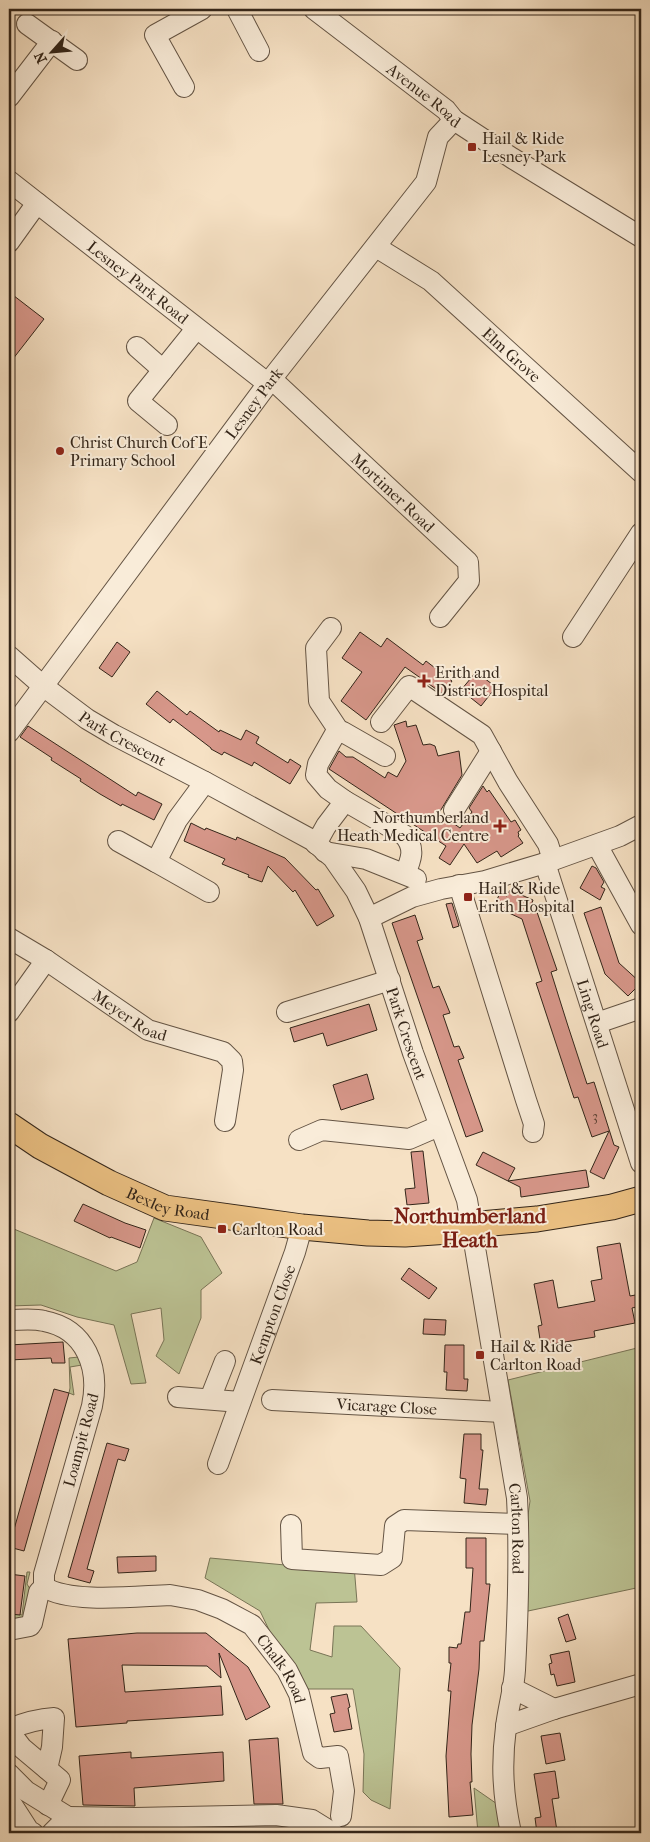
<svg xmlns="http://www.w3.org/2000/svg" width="650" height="1842" font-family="'IM FELL French Canon',serif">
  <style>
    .green { fill: #bcc394; stroke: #787456 }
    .building { fill: #d7978a; stroke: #332519 }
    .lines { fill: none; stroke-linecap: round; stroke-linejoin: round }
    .minor-casing { stroke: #645444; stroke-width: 22 }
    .major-casing { stroke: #332519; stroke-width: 27 }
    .minor { stroke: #f9ecd9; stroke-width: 20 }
    .major { stroke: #ebc082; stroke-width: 25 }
    .poi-dot { fill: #8f2418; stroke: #f9ecd9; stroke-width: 2 }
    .labels { text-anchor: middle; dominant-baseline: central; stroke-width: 4; stroke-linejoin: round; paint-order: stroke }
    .number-label { font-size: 14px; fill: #5c4235 }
    .street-label { font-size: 16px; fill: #332519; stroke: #f9ecd9 }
    .poi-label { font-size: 16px; fill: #332519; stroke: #f9ecd9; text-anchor: start }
    .district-label { font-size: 21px; font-weight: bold; fill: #7a1f14; stroke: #f9ecd9 }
  </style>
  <rect width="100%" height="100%" fill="#f6e1c4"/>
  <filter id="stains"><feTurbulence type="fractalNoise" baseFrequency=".004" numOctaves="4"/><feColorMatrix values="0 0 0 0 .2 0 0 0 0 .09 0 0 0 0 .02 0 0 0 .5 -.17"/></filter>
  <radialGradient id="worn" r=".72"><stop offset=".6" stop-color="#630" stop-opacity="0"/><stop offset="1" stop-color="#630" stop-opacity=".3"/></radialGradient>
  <!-- green -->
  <path class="green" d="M154,1218l47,19 21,36 -21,17v28l-22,56 -23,-18 8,-16 -3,-32 -30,6 15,69 -15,1 -17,-59 -37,-8 -36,-12 -32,1v-79l107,44 21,-9z
    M641,1347v240l-127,27 16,-113 -22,-121z
    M79,1357l3,8 -12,2 4,28 -5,-2 1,-5 -1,-30z
    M210,1558l75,7h69l3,37 -41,1 -6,47 22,7 2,-31h27l39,42 -10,141 -19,-9 -8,-8 1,-38 -11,-65h-47l-23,-30 -23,-48 -55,-33z
    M27,1572h3l-3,12 3,5 -6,28 -15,8v-12l13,2z
    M474,1788l26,18 3,27h-25z"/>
  <!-- building -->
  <path class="building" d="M9,292l35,27 -35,45z
    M360,632l21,15 6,-9 36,27 3,-4 26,20 -9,13 -38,-27 -39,53 -25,-19 21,-29 -20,-14z
    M117,642l13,10 -18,25 -13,-9z
    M476,672l20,15 -15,19 -20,-16z
    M157,691l30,24 3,-4 29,21 1,-2 21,10 5,-10 13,7 -3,6 32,20 2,-4 11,7 -11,18 -36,-22 -2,4 -28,-14 -2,3 -11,-6v-1l-38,-29 -3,4 -24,-19z
    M406,721l1,6 9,-2 7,20 7,-1 5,2 3,10 21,-5 3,24 -23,38 21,15 12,-16 -3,-4 14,-22 4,6 2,-2 22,32 4,-2 6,10 -3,2 1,3 -1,1 5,7 -22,14 -4,-6 -20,12 -13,-19 -14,21 -11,-7 7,-12 -117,-77 10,-18 7,6h7l32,21 3,-6 9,5 9,-16 -12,-36z
    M28,726l108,70 2,-4 24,12 -8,16 -32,-16 -1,2 -21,-12 -20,-13 1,-2 -30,-19 1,-2 -32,-21z
    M191,823l14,7 1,-2 30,12 1,-3 48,21 31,32 2,-1 16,27 -17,10 -22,-36 -2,2 -25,-26 -6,16 -14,-5 1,-2 -27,-11 3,-5 -41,-18z
    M592,866l4,2 8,14 -3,5 4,2 -5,11 -20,-12z
    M510,890l23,10 -1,3 8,4 -3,5 20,58 -6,2 17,54 19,58 7,-2 20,63 5,2 -15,32 -14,-7 19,-41 -17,6 -14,-40 -4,1 -38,-115 6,-2 -20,-62 -28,-13 6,-13 7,3z
    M452,903l7,23 -6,2 -7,-24z
    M601,907l18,56 22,20 -13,13 -23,-22 -21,-61z
    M415,915l8,24 -6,2 16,47 6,-2 11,27 -7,2 11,32 5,-1 5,12 -6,2 25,71 -17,6 -74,-214z
    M369,1004l8,26 -50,16 -4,-13 -29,9 -4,-14z
    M367,1074l7,25 -33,11 -8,-25z
    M423,1151l6,52 -22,2 -2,-16 10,-1 -4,-36z
    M483,1152l32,16 -7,13 78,-11 3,17 -68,10 -1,-10 -44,-22z
    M83,1204l42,19 21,7 -6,18 -29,-11 -1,1 -36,-17z
    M620,1243l10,53 11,-2v12l-9,2 3,15 -41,8 1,6 -54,9 -3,-20 4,-1 -8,-41 19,-4 5,28 37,-7 -4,-20 11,-2 -5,-32z
    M409,1268l28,20 -8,11 -28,-20z
    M424,1319l22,1 -1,15 -22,-1z
    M63,1342l2,21h-13l-1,-5 -42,2v-15z
    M445,1345h19v34h4l-1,12 -21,-1 1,-18h-3z
    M54,1389l15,4 -45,158 -15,-4z
    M464,1434h17v16h2l-4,39h9l-2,16 -22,-2 2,-24 -6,-1z
    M107,1443l22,6 -4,12 -7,-2 -31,110 7,2 -4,12 -22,-6z
    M466,1538h20v46h4l-6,57h-4l-1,28 -7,56 -1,29 1,28h-2l3,33 -24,2 -3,-61 5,-65h-3l3,-28h-2v-16l8,1 1,-4h3l4,-32h5l3,-44h-7z
    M156,1556v15l-38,2 -1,-16z
    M9,1574l16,2 -5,39 -11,-1z
    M568,1614l8,25 -10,3 -8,-24z
    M137,1633h69l42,34 22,40 -24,13 -27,-67 2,25 -14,-12 -85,-1 3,27 96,-6 2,29 -96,6v2l-51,4 -8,-88z
    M569,1651l6,31 -18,4 -3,-12 -3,1 -2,-11 3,-1 -2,-8z
    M347,1694l3,13 -2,1 4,21 -18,3 -4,-18 5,-1 -4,-16z
    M560,1733l5,27 -19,4 -5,-28z
    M278,1738l5,66h-29l-5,-64z
    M131,1752v6l92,-6 1,29 -90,7 1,18 -52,-1 -4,-49z
    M555,1771l4,27 -7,1 5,32 -20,2 -2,-15 6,-1 -7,-43z
    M229,1828v5h-143l-1,-4z"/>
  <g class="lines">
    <!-- minor casing -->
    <g class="minor-casing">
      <g id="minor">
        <path d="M237,9l22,42"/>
        <path id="s1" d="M314,9l132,101 8,10 58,38 129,79"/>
        <path d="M27,24l50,36"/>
        <path d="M184,87l-29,-52 47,-26"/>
        <path d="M9,97l43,-56"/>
        <path id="s2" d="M9,181l253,198 15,5 191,178 1,19 -29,36"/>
        <path d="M9,242l28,-39"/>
        <path id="s3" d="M376,247l55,34 210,191"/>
        <path d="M137,347l26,23"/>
        <path d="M167,425l-29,-24 58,-72"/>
        <path d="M331,628l-15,20 3,53 20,30"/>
        <path d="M573,637l68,-104"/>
        <path id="s4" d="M9,656l34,30 44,33 27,16 91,47 107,58 21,18 23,33 13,27 44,135 54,147 50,298c3,57 1,115 -2,172 -1,19 -7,38 -9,57 -5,38 -3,69 5,106"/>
        <path d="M381,722l28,-36 73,49 26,47 40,62 5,16"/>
        <path id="s5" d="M9,732l260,-350 157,-200 12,-45 16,-17"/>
        <path d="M385,756l-42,-24 -4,-1 -4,3 -17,30 -2,11 12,14 17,12 59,34c12,13 7,25 1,39"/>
        <path d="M205,782l-28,38 -21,42 53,30"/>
        <path d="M454,810l37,-59"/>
        <path d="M118,841l38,21"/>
        <path d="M316,844l10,-18 19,-25"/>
        <path d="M597,845l44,80"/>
        <path d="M325,852l41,7 50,20"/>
        <path id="s6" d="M545,863l96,300"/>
        <path d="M459,885l67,215 8,24 -1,8"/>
        <path d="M369,918l43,-21 29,-8 44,-8 60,-18 75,-27 21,-11"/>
        <path id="s7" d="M9,938l37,22 102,70 75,22 9,9 1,9 -8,51"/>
        <path d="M9,1012l37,-52"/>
        <path d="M287,1012l103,-32"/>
        <path d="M597,1023l44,-15"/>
        <path d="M299,1140l23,-10 87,9 30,-13"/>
        <path d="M9,1320c11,0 24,-2 35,1 42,8 56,47 48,85l-48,168v13"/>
        <path d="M178,1397l62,5"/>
        <path d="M210,1399l15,-38"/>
        <path id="s8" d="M272,1400l230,12"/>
        <path id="s9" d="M218,1464l77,-212 7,-25"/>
        <path d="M291,1525l1,34 89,6 11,-7 3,-32 9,-6 114,4"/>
        <path id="s10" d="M44,1587c27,17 93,9 126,8l28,5 24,9 30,16 35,45 12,24 14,59 7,5 18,-2 6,35 -3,25"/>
        <path d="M9,1630l21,-4 2,-3 7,-31 5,-5"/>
        <path d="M512,1688l42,21"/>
        <path d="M506,1726l48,-17 87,-25"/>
        <path d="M9,1729c15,-6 28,-10 45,-11l-2,29 -5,22"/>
        <path d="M9,1731l13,17 38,32 -12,25"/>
        <path d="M9,1774l17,17 42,26 -16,16"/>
        <path d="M9,1800l20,31 4,2"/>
        <path d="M68,1817l67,1 141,-3 36,5 21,13"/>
      </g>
    </g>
    <!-- major casing -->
    <g class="major-casing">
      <g id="major">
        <path id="s11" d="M9,1125l31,21 69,37 56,25 137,19 66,6 37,1 44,-3 21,-6 67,-6 75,-12 29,-8"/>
      </g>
    </g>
    <!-- minor -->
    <use href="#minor" class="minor"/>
    <!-- major -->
    <use href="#major" class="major"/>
  </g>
  <!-- markers -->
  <g class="poi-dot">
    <rect x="467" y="142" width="10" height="10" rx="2.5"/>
    <circle cx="60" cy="451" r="5"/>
    <path d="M421.5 673.5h5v5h5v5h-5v5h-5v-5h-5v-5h5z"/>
    <path d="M497.5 818.5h5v5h5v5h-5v5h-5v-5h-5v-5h5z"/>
    <rect x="463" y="892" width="10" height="10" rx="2.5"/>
    <rect x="217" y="1224" width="10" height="10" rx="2.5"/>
    <rect x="475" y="1350" width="10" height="10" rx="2.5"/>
  </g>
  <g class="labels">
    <!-- number labels -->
    <g class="number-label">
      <text x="595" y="1116">3</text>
    </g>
    <!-- street labels -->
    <g class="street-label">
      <text stroke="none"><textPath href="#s1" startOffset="140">Avenue Road</textPath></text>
      <text stroke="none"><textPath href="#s2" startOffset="164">Lesney Park Road</textPath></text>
      <text stroke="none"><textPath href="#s3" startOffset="174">Elm Grove</textPath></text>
      <text stroke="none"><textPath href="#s5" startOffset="410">Lesney Park</textPath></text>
      <text stroke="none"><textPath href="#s2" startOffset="496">Mortimer Road</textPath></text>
      <text stroke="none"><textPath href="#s4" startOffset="141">Park Crescent</textPath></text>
      <text stroke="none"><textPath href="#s7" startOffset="144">Meyer Road</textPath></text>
      <text stroke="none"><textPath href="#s6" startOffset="158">Ling Road</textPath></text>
      <text stroke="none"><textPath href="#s4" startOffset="575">Park Crescent</textPath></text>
      <text stroke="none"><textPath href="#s11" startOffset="179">Bexley Road</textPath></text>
      <text stroke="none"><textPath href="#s9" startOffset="159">Kempton Close</textPath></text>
      <text stroke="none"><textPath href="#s8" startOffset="115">Vicarage Close</textPath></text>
      <text transform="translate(81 1440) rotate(-75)">Loampit Road</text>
      <text stroke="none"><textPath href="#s4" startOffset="1085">Carlton Road</textPath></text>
      <text stroke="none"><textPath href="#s10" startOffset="269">Chalk Road</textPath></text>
    </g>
    <!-- poi labels -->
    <g class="poi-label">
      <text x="482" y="138">Hail &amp; Ride<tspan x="482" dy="18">Lesney Park</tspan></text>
      <text x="70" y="442">Christ Church CofE<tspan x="70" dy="18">Primary School</tspan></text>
      <text x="435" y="672">Erith and<tspan x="435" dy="18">District Hospital</tspan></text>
      <text x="489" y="817" text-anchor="end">Northumberland<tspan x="489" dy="18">Heath Medical Centre</tspan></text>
      <text x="478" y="888">Hail &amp; Ride<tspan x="478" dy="18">Erith Hospital</tspan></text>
      <text x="232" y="1229">Carlton Road</text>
      <text x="490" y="1346">Hail &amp; Ride<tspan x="490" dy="18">Carlton Road</tspan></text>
    </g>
    <!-- district labels -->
    <g class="district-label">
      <text x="470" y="1216">Northumberland<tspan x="470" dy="24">Heath</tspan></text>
    </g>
  </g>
  <!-- margin -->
  <rect width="650" height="1842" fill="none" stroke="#f6e1c4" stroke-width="30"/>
  <rect x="10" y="10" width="630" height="1822" fill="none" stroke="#332519" stroke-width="2.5"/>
  <rect x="15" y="15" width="620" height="1812" fill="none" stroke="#332519"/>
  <!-- north arrow -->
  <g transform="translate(52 52) rotate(243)" stroke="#f9ecd9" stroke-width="4" paint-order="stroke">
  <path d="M0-4L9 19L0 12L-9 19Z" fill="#332519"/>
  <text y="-8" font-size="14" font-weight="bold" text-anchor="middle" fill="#332519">N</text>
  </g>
  <rect width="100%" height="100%" filter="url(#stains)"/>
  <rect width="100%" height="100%" fill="url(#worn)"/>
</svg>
